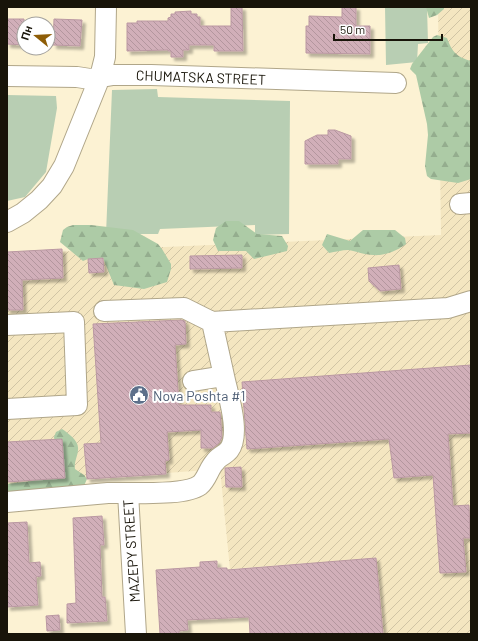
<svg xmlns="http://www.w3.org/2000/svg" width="478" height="641" font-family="Barlow,sans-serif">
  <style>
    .industrial { fill: url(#industrial-furrows) }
    .green { fill: #b8ceb3 }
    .forest { fill: url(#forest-firs) }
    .building { fill: url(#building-back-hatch); stroke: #ba98a2; filter: url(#shadow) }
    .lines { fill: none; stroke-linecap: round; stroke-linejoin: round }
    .minor-casing { stroke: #b0a689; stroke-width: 22 }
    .minor { stroke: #fff; stroke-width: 20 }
    .labels { text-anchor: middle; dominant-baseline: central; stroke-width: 4; stroke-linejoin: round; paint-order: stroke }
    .street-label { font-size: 14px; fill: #181409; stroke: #fff }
    .service-label { font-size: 14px; fill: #4e5e75; stroke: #fff; text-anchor: start }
  </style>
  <defs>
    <pattern id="industrial-furrows" width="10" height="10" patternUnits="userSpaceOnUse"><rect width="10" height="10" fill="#f4e6c0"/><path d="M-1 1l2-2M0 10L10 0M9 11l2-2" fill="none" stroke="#d0c4a4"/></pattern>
    <pattern id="forest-firs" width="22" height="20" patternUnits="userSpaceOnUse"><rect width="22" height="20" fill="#adcba6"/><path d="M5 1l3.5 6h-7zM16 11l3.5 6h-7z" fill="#94ad8e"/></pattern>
    <pattern id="building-back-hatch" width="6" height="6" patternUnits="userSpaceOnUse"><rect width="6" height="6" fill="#d1afb9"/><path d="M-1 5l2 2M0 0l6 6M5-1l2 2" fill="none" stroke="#b3969e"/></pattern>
    <filter id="shadow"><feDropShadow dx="3.5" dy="3.5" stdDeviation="1" flood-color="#0004"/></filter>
  </defs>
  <rect width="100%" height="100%" fill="#fcf2d3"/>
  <!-- industrial -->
  <path class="industrial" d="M438,7h33v627h-153l-11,-71 -77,6 -10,-100 -213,16v-231l434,-19z"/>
  <!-- green -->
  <path class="green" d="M385,7h42l1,36 -10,1 -1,18 -31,3z
    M157,89l1,8 132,4 -1,133 -34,1v-10l-95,4 -2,5h-52l6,-144z
    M7,95l49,1 1,12 -11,64 -21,25 -18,4z"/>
  <!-- forest -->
  <path class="forest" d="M426,7h18v2l-7,6 -8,3z
    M437,35l10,3c5,14 10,19 24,23v118l-13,4 -27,-4 -4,-3 -2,-10 3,-31 -1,-11 -11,-49 -6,-6 2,-5 21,-27z
    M226,221h13l18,13 25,2 6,10 -1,5 -33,8 -8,-8h-28l-5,-11 3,-12z
    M73,225h18l42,5 25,14 4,5 9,15v5l-4,13 -23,7 -30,-4 -11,-27 -15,1 -5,2 -23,-19 3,-12 4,-3z
    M363,230h32l10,8 1,6c-9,7 -22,12 -33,11 -8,0 -17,-4 -25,-5 -6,0 -13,2 -19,3l-7,-8 5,-11 23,7z
    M62,429c6,4 17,12 16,20 0,7 -4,12 -3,20l9,6 3,4 -4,9 -76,7v-11l25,-3 27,-11 -5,-33 2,-5z"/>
  <!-- building -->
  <path class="building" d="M231,7h11l1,44h-29v-6h-25v5h-6v7h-12v-6h-3v-1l-41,1v-28h10v-2h31v-3l3,-1v-3h4v-2l16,-1v3h6v3h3v9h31z
    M342,7h14v19h14v28l-64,-1v-27h3v-10l33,1z
    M7,19h17v26l-17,-1z
    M54,19l28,1 -2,26 -27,-1z
    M328,130h7l16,6v23h-13v5h-33v-23l12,-6h11z
    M62,249l1,29 -41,2 1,30h-16v-58z
    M242,255v13l-52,1v-13z
    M103,258l1,14 -15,1 -1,-14z
    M399,265l2,24 -21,2 -11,-10 -1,-13z
    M181,320l4,1 1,23 -11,1 4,60h32v7h9l2,25 -3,6 -6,5h-12v-18l-34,2 2,28 -4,1 1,13 -79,5 -3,-35 17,-1 -8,-119z
    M471,365v68l-23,1 5,72 16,-1 1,33h-7l3,34 -26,1 -7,-98 -39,3 -5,-39 -142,10 -5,-67z
    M62,439l3,39 -58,4v-40z
    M241,467l1,20h-16l-1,-19z
    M102,516l2,29h-4l2,52h3l2,24 -40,2v-19l9,-1 -3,-85z
    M27,522l2,41 11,-1 1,14 -5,1 2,28 -31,2v-84z
    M376,558l7,76h-133l-1,-17 -62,3 1,10 -9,1v3h-19l-4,-64 44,-3v-5l17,-1v7h10v2z
    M59,615l1,15 -13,1 -1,-15z"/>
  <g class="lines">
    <!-- minor casing -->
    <g class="minor-casing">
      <path id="minor" d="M7,76l70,1 13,2 23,-4h38l245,8
        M460,204l11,-1
        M7,222l16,-9 16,-13 13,-14 12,-20 36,-89 5,-20 1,-50
        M104,311l80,-3 28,14 236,-14 23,-7
        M7,325l67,-3 3,83 -70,4
        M193,381l31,-5 -12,-54
        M128,493c17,0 58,2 72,-8 7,-6 9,-17 15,-23 3,-5 10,-7 14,-12 12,-16 -1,-55 -5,-74
        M7,502l101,-9h20l8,141"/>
    </g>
    <!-- minor -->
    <use href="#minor" class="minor"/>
  </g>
  <!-- icons -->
  <defs>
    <g id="civic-disc" transform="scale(1)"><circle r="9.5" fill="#5c6f8a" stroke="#fff"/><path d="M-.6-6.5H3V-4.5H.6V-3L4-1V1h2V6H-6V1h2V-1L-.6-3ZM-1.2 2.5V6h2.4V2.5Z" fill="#fff"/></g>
  </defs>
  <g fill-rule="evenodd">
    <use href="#civic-disc" x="139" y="395"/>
  </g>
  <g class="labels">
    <!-- street labels -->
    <g class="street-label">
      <text transform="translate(201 77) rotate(2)">CHUMATSKA STREET</text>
      <text transform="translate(131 551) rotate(-94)">MAZEPY STREET</text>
    </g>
    <!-- service labels -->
    <g class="service-label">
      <text x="153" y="395">Nova Poshta #1</text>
    </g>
  </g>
  <!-- border -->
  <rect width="478" height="641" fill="none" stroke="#181409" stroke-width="16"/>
  <!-- north arrow -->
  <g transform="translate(36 36) rotate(288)"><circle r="19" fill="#ffffff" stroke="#a3a19d"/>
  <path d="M0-3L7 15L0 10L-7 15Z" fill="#8e5d07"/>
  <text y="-6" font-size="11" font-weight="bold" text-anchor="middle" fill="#181409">Пн</text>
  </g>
  <!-- scale -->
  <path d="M334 34v6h108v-6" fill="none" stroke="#181409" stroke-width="2"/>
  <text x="340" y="34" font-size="12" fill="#181409" stroke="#ffffff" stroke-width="3" paint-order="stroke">50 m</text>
</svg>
